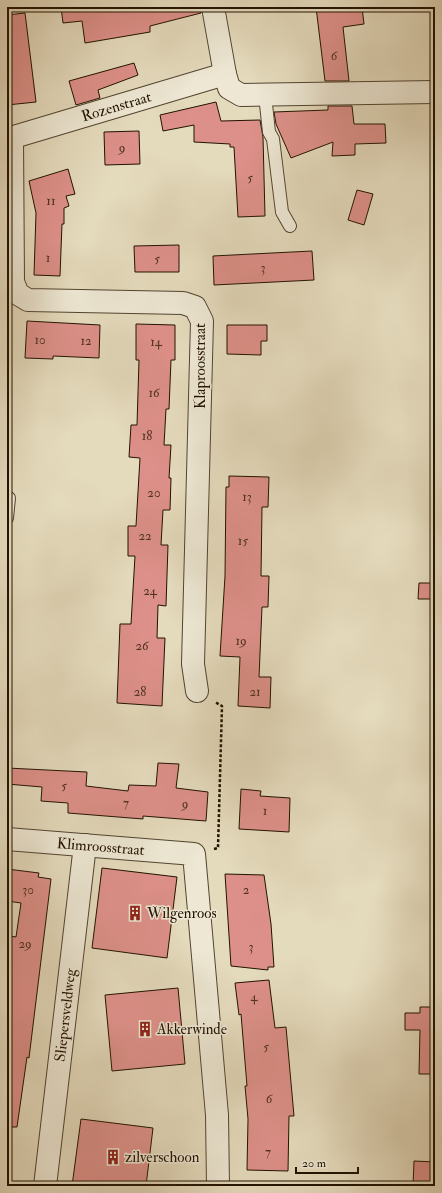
<svg xmlns="http://www.w3.org/2000/svg" width="442" height="1193" font-family="'IM FELL Double Pica',serif">
  <style>
    .building { fill: #dd9089; stroke: #221201 }
    .lines { fill: none; stroke-linecap: round; stroke-linejoin: round }
    .service-casing { stroke: #524430; stroke-width: 14 }
    .minor-casing { stroke: #524430; stroke-width: 24 }
    .path { stroke: #221201; stroke-width: 2.5; stroke-dasharray: 3 2; stroke-linecap: butt }
    .service { stroke: #ede7d3; stroke-width: 12 }
    .minor { stroke: #ede7d3; stroke-width: 22 }
    .labels { text-anchor: middle; dominant-baseline: central; stroke-width: 3; stroke-linejoin: round; paint-order: stroke }
    .number-label { font-size: 13px; fill: #513223 }
    .street-label { font-size: 15px; fill: #221201; stroke: #ede7d3 }
    .poi-label { font-size: 15px; fill: #221201; stroke: #ede7d3; text-anchor: start }
  </style>
  <rect width="100%" height="100%" fill="#e4dabc"/>
  <filter id="stains"><feTurbulence type="fractalNoise" baseFrequency=".005" numOctaves="4"/><feColorMatrix values="0 0 0 0 .2 0 0 0 0 .09 0 0 0 0 .02 0 0 0 .5 -.17"/></filter>
  <radialGradient id="worn" r=".72"><stop offset=".6" stop-color="#630" stop-opacity="0"/><stop offset="1" stop-color="#630" stop-opacity=".3"/></radialGradient>
  <!-- building -->
  <path class="building" d="M61,7h140v6l-51,13v6l-65,11 -3,-22 -19,2z
    M316,7h46l2,17 -21,3 6,54h-24z
    M25,13l11,89 -29,3v-90z
    M134,63l4,12 -40,15 2,8 -24,7 -7,-24z
    M216,102l5,19 39,-1 3,17 2,79 -27,1 -4,-70h-4v-3l-36,-2v-17l-31,6 -3,-16z
    M328,106h24l2,18h31l1,19 -31,1v11l-23,1 1,-14 -42,16 -15,-34 -2,-12 54,-2z
    M139,131l1,33 -35,1 -1,-33z
    M68,169l7,25 -9,2 3,10 -5,2v16h-2l-2,52 -26,-1 2,-62 -7,-32z
    M357,190l16,4 -9,31 -16,-5z
    M179,245v27h-44l-1,-26z
    M312,251l2,29 -100,5 -1,-29z
    M27,321l73,4 -1,33 -46,-2v3l-28,-1z
    M136,324l39,1v35h-4l-2,49h-3l-2,36h7l-2,33h2l-1,32h-7l-2,35h7l-2,61 -8,-1 -1,33h8l-3,68 -45,-3 3,-79h11l4,-68h-7v-30h8l4,-68 -11,-1 2,-32h6l2,-65h-3z
    M227,325h40v16h-6v14l-34,-1z
    M229,476l40,1 -1,30h-6l-1,69h8l-1,31h-6l-3,70h12l-1,31 -32,-2 2,-49 -20,-1 5,-80 1,-89h3z
    M419,583h16v16h-17z
    M158,763l21,1 -3,24 32,4 -2,29 -63,-5v3l-75,-6v-10l-27,-2 1,-14 -35,-3v-16l80,4 -1,14 42,5 1,-6 27,1z
    M241,789l20,2 -1,5 30,2 -1,34 -50,-3z
    M102,868l75,9 -10,81 -75,-10z
    M7,869l32,4 -1,4 13,2 -22,179 -2,-1 -10,70h-10v-175l3,-16 6,1 5,-34 -14,-2z
    M225,874l39,1 7,49 3,43h-6v3l-37,-4z
    M269,980l6,48 11,-1 8,89h-5l-1,55 -41,-1 1,-51 -3,-33h2l-6,-72 -2,1 -4,-32z
    M178,988l7,76 -73,7 -7,-76z
    M420,1007h15v67h-16l1,-44h-15v-17h15z
    M81,1119l72,9 -7,58h-74z
    M414,1161l21,1v24h-22z"/>
  <g class="lines">
    <!-- service casing -->
    <g class="service-casing">
      <path id="service" d="M265,95l4,37 4,7 9,73 8,14
        M7,498h2l-2,20"/>
    </g>
    <!-- minor casing -->
    <g class="minor-casing">
      <g id="minor">
        <path d="M213,7l12,67"/>
        <path d="M12,138l1,144 5,12 10,6 155,3 12,4 7,14 -9,343 4,27"/>
        <path id="s1" d="M7,139l218,-65 4,14 12,7 194,-3"/>
        <path id="s2" d="M7,839l187,15 23,261 1,71"/>
        <path id="s3" d="M45,1186l40,-341"/>
      </g>
    </g>
    <!-- path -->
    <path class="path" d="M214,849l4,-1 4,-142 -7,-4"/>
    <!-- service -->
    <use href="#service" class="service"/>
    <!-- minor -->
    <use href="#minor" class="minor"/>
  </g>
  <!-- icons -->
  <defs>
    <g id="building-bare" transform="scale(1.2)"><path d="M-4-6H4V6H1V3H-1V6H-4ZM-2.5-4.3h1.7v1.8h-1.7ZM.8-4.3h1.7v1.8H.8ZM-2.5-1h1.7V.8h-1.7ZM.8-1h1.7V.8H.8Z" fill="#8f2418" stroke="#ede7d3" stroke-width="2.5" paint-order="stroke"/></g>
  </defs>
  <g fill-rule="evenodd">
    <use href="#building-bare" x="135" y="913"/>
    <use href="#building-bare" x="145" y="1029"/>
    <use href="#building-bare" x="113" y="1157"/>
  </g>
  <g class="labels">
    <!-- number labels -->
    <g class="number-label">
      <text x="334" y="56">6</text>
      <text x="122" y="148">9</text>
      <text x="250" y="178">5</text>
      <text x="51" y="201">11</text>
      <text x="48" y="258">1</text>
      <text x="157" y="259">5</text>
      <text x="263" y="268">3</text>
      <text x="40" y="340">10</text>
      <text x="86" y="341">12</text>
      <text x="156" y="342">14</text>
      <text x="154" y="393">16</text>
      <text x="147" y="436">18</text>
      <text x="154" y="493">20</text>
      <text x="247" y="497">13</text>
      <text x="145" y="536">22</text>
      <text x="243" y="541">15</text>
      <text x="150" y="591">24</text>
      <text x="241" y="641">19</text>
      <text x="142" y="646">26</text>
      <text x="140" y="692">28</text>
      <text x="255" y="692">21</text>
      <text x="64" y="786">5</text>
      <text x="126" y="803">7</text>
      <text x="185" y="804">9</text>
      <text x="265" y="811">1</text>
      <text x="28" y="890">30</text>
      <text x="246" y="890">2</text>
      <text x="25" y="944">29</text>
      <text x="251" y="947">3</text>
      <text x="254" y="997">4</text>
      <text x="266" y="1047">5</text>
      <text x="269" y="1099">6</text>
      <text x="268" y="1152">7</text>
    </g>
    <!-- street labels -->
    <g class="street-label">
      <text stroke="none"><textPath href="#s1" startOffset="114">Rozenstraat</textPath></text>
      <text transform="translate(200 366) rotate(-90)">Klaproosstraat</text>
      <text stroke="none"><textPath href="#s2" startOffset="94">Klimroosstraat</textPath></text>
      <text stroke="none"><textPath href="#s3" startOffset="172">Sliepersveldweg</textPath></text>
    </g>
    <!-- poi labels -->
    <g class="poi-label">
      <text x="147" y="913">Wilgenroos</text>
      <text x="157" y="1029">Akkerwinde</text>
      <text x="125" y="1157">zilverschoon</text>
    </g>
  </g>
  <!-- margin -->
  <rect width="442" height="1193" fill="none" stroke="#e4dabc" stroke-width="24"/>
  <rect x="8" y="8" width="426" height="1177" fill="none" stroke="#221201" stroke-width="2"/>
  <rect x="12" y="12" width="418" height="1169" fill="none" stroke="#221201"/>
  <!-- scale -->
  <path d="M296 1167v6h62v-6" fill="none" stroke="#221201" stroke-width="2"/>
  <text x="302" y="1167" font-size="12" fill="#221201" stroke="#ede7d3" stroke-width="3" paint-order="stroke">20 m</text>
  <rect width="100%" height="100%" filter="url(#stains)"/>
  <rect width="100%" height="100%" fill="url(#worn)"/>
</svg>
